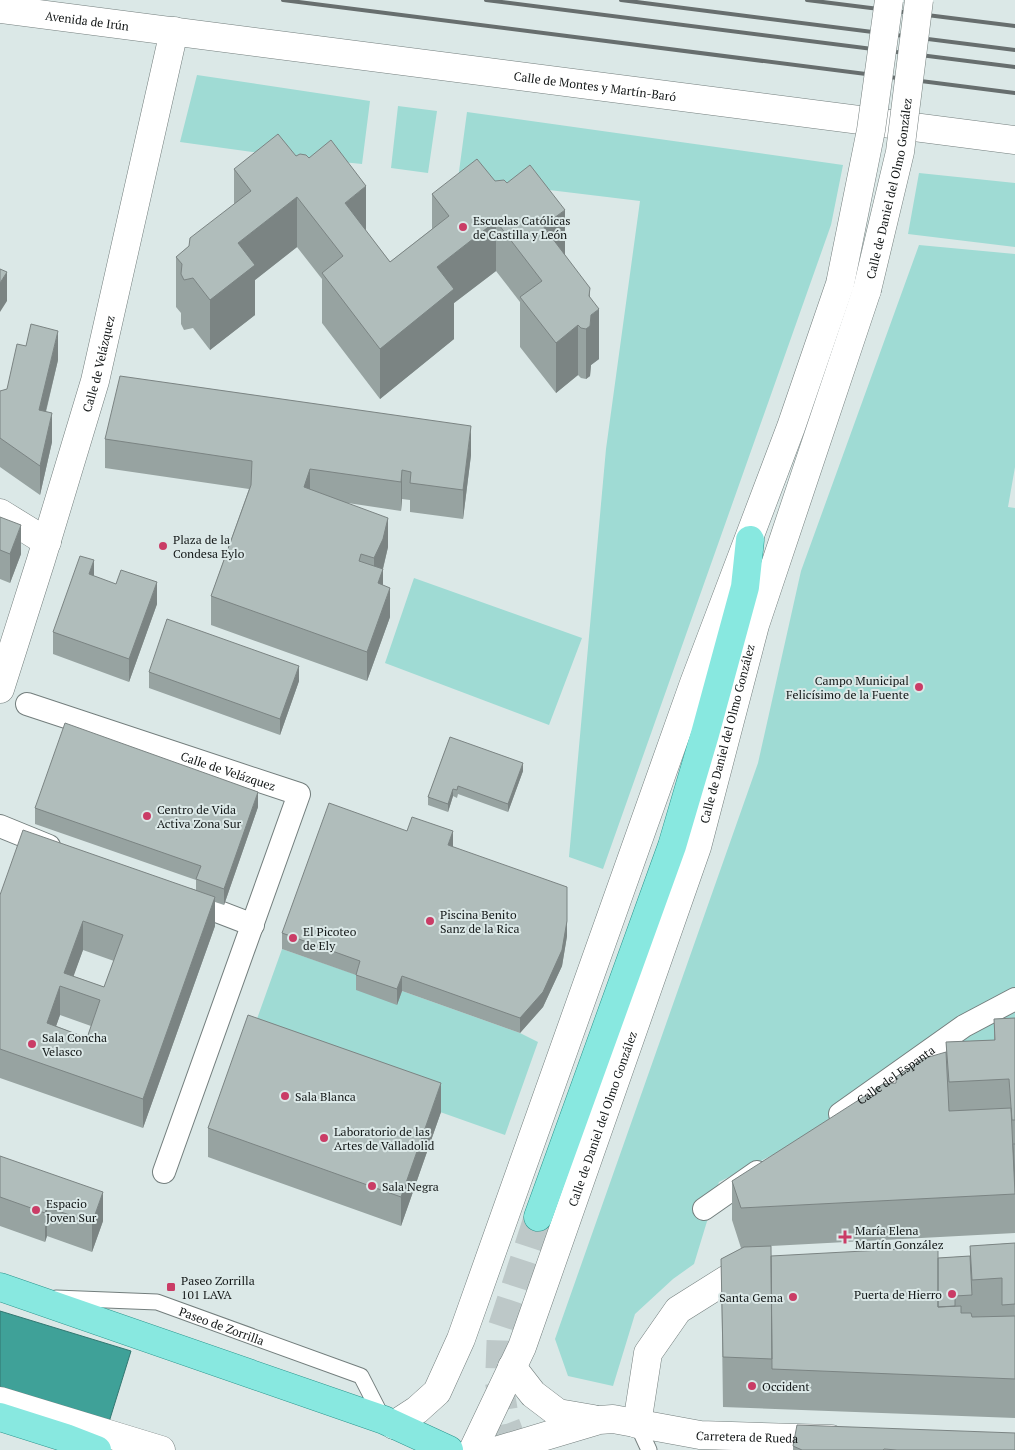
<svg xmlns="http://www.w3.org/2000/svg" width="1015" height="1450" font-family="'PT Serif',serif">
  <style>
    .green { fill: #9fdbd4 }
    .water { fill: #3fa198; stroke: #327771 }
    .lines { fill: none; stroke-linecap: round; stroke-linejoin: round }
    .primary-tunnel { stroke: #bdc8c8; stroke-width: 28; stroke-dasharray: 28 14; stroke-linecap: butt }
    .service-casing { stroke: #737e7d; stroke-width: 17 }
    .pedestrian-casing { stroke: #737e7d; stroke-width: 24 }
    .minor-casing { stroke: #737e7d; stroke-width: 29 }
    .tertiary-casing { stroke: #737e7d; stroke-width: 29 }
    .secondary-casing { stroke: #737e7d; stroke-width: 29 }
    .primary-casing { stroke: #2b948c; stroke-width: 29 }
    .service { stroke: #fff; stroke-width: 15 }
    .pedestrian { stroke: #fff; stroke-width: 22 }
    .minor { stroke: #fff; stroke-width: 28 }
    .tertiary { stroke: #fff; stroke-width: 28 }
    .secondary { stroke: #fff; stroke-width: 28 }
    .primary { stroke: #88e8e0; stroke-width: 28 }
    .rail { stroke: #676e6e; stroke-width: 4 }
    .secondary-bridge-casing { stroke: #737e7d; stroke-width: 29; stroke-linecap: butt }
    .secondary-bridge { stroke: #fff; stroke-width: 28 }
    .wall { fill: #97a3a1; fill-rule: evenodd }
    .shaded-wall { fill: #7b8483 }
    .building { fill: #b0bdbb; stroke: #7b8483; fill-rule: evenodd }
    .poi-dot { fill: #ca3c66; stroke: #dbe8e7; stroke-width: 2 }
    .labels { text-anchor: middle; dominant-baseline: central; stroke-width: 4; stroke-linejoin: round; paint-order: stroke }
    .street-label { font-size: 12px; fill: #121616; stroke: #dbe8e7 }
    .poi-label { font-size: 12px; fill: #121616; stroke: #dbe8e7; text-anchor: start }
  </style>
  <rect width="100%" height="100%" fill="#dbe8e7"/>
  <!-- green -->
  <path class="green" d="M197,75l173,26 -8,63 -89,-9 -93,-13z
    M398,106l39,5 -9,62 -37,-5z
    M467,112l376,53 -12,60 -228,644 -34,-12 37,-408 34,-248 -182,-22z
    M919,173l96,10v64l-107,-13z
    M919,245l96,9v213l-7,40 7,1v542l-42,4 -254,128 -25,82 -21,15 -38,35 -22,72 -45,-10 -13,-37 203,-576 43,-192z
    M414,578l168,60 -33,87 -164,-62z
    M282,949l78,27 36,28 6,-13 118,42 18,9 -33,93 -257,-91z"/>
  <!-- water -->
  <path class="water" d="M0,1311l131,40 -22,71 -109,-34z"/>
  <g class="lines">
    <!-- primary-tunnel -->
    <path class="primary-tunnel" d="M516,1450l-10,-26 -7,-42 2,-52 37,-113"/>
    <!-- service casing -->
    <g class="service-casing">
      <g id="service">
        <path id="s1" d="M56,1298l101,4 204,74 22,43"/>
        <path d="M637,1424l12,26"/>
      </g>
    </g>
    <!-- pedestrian casing -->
    <g class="pedestrian-casing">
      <g id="pedestrian">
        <path id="s2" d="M27,704l272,90 -135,378"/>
        <path d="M0,826l49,20"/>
        <path d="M188,900l65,25"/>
        <path id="s3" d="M840,1114l124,-88 51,-27"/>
        <path d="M704,1209l53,-37"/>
      </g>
    </g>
    <!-- minor casing -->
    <g class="minor-casing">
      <g id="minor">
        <path id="s4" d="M0,9l1015,131"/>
        <path d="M0,513l47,29"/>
        <path id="s5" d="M0,689l41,-129 54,-179 79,-350"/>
        <path d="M637,1424l11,-71 30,-43 51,-32 28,-2"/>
      </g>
    </g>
    <!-- tertiary casing -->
    <g class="tertiary-casing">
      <g id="tertiary">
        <path d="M512,1367l21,27 25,19 35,6"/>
        <path id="s6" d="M499,1450l100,-30 14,-1 87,16 131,4"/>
      </g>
    </g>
    <!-- secondary casing -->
    <g class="secondary-casing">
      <g id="secondary">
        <path d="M0,1401l161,49"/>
        <path d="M394,1425l23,-15 20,-18 24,-53 233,-656 97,-256 49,-143"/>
        <path id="s7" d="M473,1450l49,-103 175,-500 58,-222 112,-335"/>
      </g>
    </g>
    <!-- primary casing -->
    <g class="primary-casing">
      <path id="primary" d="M538,1217l134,-371 33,-112 40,-147 5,-47
        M0,1287l384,133 65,30
        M0,1417l66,21 31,12"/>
    </g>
    <!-- service -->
    <use href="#service" class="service"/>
    <!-- pedestrian -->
    <use href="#pedestrian" class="pedestrian"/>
    <!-- minor -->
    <use href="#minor" class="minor"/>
    <!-- tertiary -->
    <use href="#tertiary" class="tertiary"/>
    <!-- secondary -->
    <use href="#secondary" class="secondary"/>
    <!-- primary -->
    <use href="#primary" class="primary"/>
    <!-- rail -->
    <path class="rail" d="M283,0l732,93
      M486,0l529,67
      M621,0l394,50
      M807,0l208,26"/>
    <!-- secondary-bridge casing -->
    <g class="secondary-bridge-casing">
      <g id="secondary-bridge">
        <path d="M840,284l31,-154 18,-130"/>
        <path id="s8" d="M867,290l33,-138 19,-152"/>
      </g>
    </g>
    <!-- secondary-bridge -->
    <use href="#secondary-bridge" class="secondary-bridge"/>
  </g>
  <!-- wall -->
  <path class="wall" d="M296,156l70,75 24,31 42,-33v-35l63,-13 70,74 25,42 9,62 -8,6 -1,11 -4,3 -5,-1 -3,-3 -22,18 -36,-46v-45l-24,-31 -42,32v36l-74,60 -58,-76v-44l-25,-32 -42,33v35l-45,35 -17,-22 -9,2 -3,-6v-11l-5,-6v-50l13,-11 45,-42v-35z
    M58,360l-12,52 6,30 -12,53 -40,-28v-76l7,-2z
    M105,439l366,16 -8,64 -53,-7v-12l-8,-1 -1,12 -53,-8 40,44 -5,22v16l7,32 -23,64 -156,-56v-29l38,-107 -144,-21z
    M0,517l21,37 -11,29 -10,-4z
    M94,576l63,28 -28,78 -76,-28v-22z
    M149,672l150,9 -19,54 -131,-47z
    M450,737l73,34 -15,41 -50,-18 -1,4 -4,-2 -5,16 -20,-7v-8z
    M258,807l-34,98 -9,-3v24l-72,202 -143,-50v-183l196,-4v-11l-161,-56v-16zM83,950l31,11 -10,26 -31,-11zM60,1015l31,11 -4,12 -31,-12z
    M453,847l114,89 -5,30 -19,41 -23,26 -118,-42 -5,14 -41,-15v-15l-74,-26v-16z
    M1015,1018v215l-244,13v10l167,2 32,-2v-10l45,-3v175l-292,-11 -2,-148 22,-11h-2l-9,-28v-39l143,-86v-6l21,-6v-6l50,-25v-10l48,-2v-21z
    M441,1112l-40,114 -193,-69v-29z
    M0,1156l103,65 -11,31 -45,-16 -2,6 -45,-16z
    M793,1446l222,4h-222z"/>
  <!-- shaded-wall -->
  <path class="shaded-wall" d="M366,186v50l-21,-33z
    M297,197v50l-42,33v35l-45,35v-50l28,-57z
    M565,210v50l-22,-34z
    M496,221v50l-42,32v36l-74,60v-50l57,-82z
    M7,272v29l-7,11v-29z
    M590,288v38l1,-11 8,-6v50l-8,6 -1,11 -4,3v-50z
    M578,325v50l-22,18v-50z
    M58,331v29l-19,79v-29z
    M52,413v29l-12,53v-29z
    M471,426v29l-8,64v-29z
    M310,469v29l-6,-11z
    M402,470v29l-1,12v-29z
    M388,518v29l-5,21 -9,19v-29z
    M21,525v29l-11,29v-29z
    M94,560v23l-5,-9z
    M383,569v29l-5,-15z
    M157,582v22l-28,78v-23z
    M390,588v29l-23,64v-29z
    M299,666v15l-19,54v-16z
    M523,763v8l-15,41v-8z
    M453,789v7l-5,16v-8z
    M258,792v15l-34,98v-16z
    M453,831v16l-5,-2z
    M567,887v49l-5,30 -19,41 -23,26v-15z
    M215,897v29l-72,202v-29z
    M83,921v29l-14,39 -5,-16z
    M402,976v15l-5,14v-16z
    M60,986v29l-13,37v-29z
    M441,1083v29l-40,114v-29z
    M103,1192v29l-11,31v-29z
    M47,1207v29l-2,6v-29z"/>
  <!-- building -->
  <path class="building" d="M278,134l18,22 4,-2 6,1 3,3 22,-18 35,46 -21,17 45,59 59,-46 -17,-22 45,-35 18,22 9,-1 3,3 23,-18 35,45 -22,16 47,62 -1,8 10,13 -8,6 -1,11 -4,3 -5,-1 -3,-3 -22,18 -36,-46 22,-16 -46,-60 -59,46 17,22 -74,60 -58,-76 21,-17 -46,-59 -59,46 17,22 -45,35 -17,-22 -9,2 -3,-6 1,-10 -6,-7 13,-11 1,-8 61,-47 -17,-22z
    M0,269l7,3 -7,11z
    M31,324l27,7 -19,79 13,3 -12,53 -40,-28v-47l7,-2 10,-45 9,2z
    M120,376l351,50 -8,64 -53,-7 1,-11 -9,-2 -1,12 -91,-13 -6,18 84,31 -5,21 -9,19 -13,-4 -2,7 24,8 -5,14 12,5 -23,64 -156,-56 40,-111 1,-24 -147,-22z
    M0,517l21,8 -11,29 -10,-4z
    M80,556l14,4 -5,14 27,10 5,-14 36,12 -28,77 -76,-27z
    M167,619l132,47 -19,53 -131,-47z
    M65,723l193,69 -34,97 -28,-10 5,-13 -166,-58z
    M450,737l73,26 -15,41 -50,-18 -1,4 -4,-1 -5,15 -20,-7z
    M329,803l78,28 5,-14 41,14 -5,14 119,42v34l-5,29 -19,42 -23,26 -118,-42 -5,13 -41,-14 4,-14 -78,-28z
    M23,830l192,67 -72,202 -143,-50v-154zM83,921l40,14 -19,52 -40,-14zM60,986l40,14 -13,38 -40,-15z
    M248,1015l193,68 -40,114 -193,-69z
    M1015,1018v102h-3l-3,-41 -60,3 -3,-40 49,-2 -1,-21z
    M946,1052l3,59 62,-3 4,86 -274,14 -9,-27 133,-85 11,-1 -1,-6 8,-5 13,-1v-6l26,-18z
    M1013,1144h2v38z
    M0,1156l103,36 -11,31 -45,-16 -2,6 -45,-16z
    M1015,1243v61l-13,1v-27l-30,2 -2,-34z
    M771,1246l1,113 -49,-2 -2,-98 23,-12z
    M938,1247v60l23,-1v7h10l1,4 43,-1v63l-243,-10 -1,-113z
    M970,1256l2,39 -17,1v10l-17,1v-49z
    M797,1425l218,8v17h-118l-13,-1 -1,1h-81l-9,-4z"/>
  <!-- markers -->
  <g class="poi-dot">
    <circle cx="463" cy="227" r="5"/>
    <circle cx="163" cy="546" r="5"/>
    <circle cx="919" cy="687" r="5"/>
    <circle cx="147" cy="816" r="5"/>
    <circle cx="430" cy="921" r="5"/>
    <circle cx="293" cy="938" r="5"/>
    <circle cx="32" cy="1044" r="5"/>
    <circle cx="285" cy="1096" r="5"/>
    <circle cx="324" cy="1138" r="5"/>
    <circle cx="372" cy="1186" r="5"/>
    <circle cx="36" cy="1210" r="5"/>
    <path d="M842.5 1229.5h5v5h5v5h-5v5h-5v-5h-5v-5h5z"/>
    <rect x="166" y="1282" width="10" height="10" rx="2.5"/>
    <circle cx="952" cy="1294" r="5"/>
    <circle cx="793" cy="1297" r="5"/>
    <circle cx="752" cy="1386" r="5"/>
  </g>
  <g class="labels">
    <!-- street labels -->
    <g class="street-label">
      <text stroke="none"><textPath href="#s4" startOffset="88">Avenida de Irún</textPath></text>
      <text stroke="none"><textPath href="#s4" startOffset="600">Calle de Montes y Martín-Baró</textPath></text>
      <text stroke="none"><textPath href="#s8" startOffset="104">Calle de Daniel del Olmo González</textPath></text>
      <text stroke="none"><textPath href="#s5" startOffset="340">Calle de Velázquez</textPath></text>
      <text stroke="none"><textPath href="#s7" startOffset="761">Calle de Daniel del Olmo González</textPath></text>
      <text stroke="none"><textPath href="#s2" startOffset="212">Calle de Velázquez</textPath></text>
      <text stroke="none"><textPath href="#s3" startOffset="68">Calle del Espanta</textPath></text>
      <text stroke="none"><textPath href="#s7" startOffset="356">Calle de Daniel del Olmo González</textPath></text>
      <text stroke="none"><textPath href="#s1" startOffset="170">Paseo de Zorrilla</textPath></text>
      <text stroke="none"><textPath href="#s6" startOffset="254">Carretera de Rueda</textPath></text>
    </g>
    <!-- poi labels -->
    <g class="poi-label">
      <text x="473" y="220">Escuelas Católicas<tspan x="473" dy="14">de Castilla y León</tspan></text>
      <text x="173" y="539">Plaza de la<tspan x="173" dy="14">Condesa Eylo</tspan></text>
      <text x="909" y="680" text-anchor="end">Campo Municipal<tspan x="909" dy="14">Felicísimo de la Fuente</tspan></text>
      <text x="157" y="809">Centro de Vida<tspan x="157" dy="14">Activa Zona Sur</tspan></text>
      <text x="440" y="914">Piscina Benito<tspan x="440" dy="14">Sanz de la Rica</tspan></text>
      <text x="303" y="931">El Picoteo<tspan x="303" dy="14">de Ely</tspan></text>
      <text x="42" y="1037">Sala Concha<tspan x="42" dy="14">Velasco</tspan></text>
      <text x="295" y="1096">Sala Blanca</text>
      <text x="334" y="1131">Laboratorio de las<tspan x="334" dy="14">Artes de Valladolid</tspan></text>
      <text x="382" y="1186">Sala Negra</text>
      <text x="46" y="1203">Espacio<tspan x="46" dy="14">Joven Sur</tspan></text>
      <text x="855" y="1230">María Elena<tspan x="855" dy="14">Martín González</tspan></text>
      <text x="181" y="1280">Paseo Zorrilla<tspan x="181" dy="14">101 LAVA</tspan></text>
      <text x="942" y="1294" text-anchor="end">Puerta de Hierro</text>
      <text x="783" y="1297" text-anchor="end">Santa Gema</text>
      <text x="762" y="1386">Occident</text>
    </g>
  </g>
</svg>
